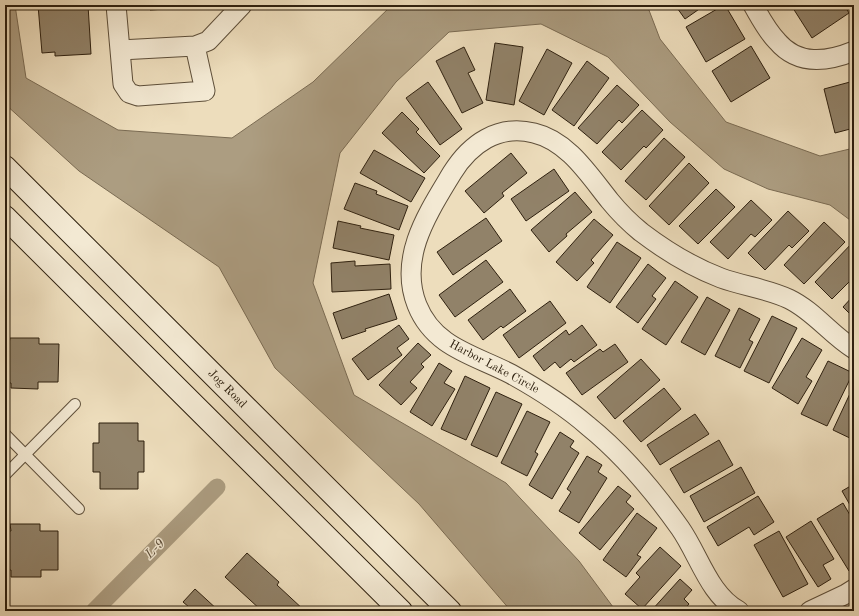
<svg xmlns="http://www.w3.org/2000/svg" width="859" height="616" font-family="'Old Standard TT',serif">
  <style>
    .water { fill: #ac9d81; stroke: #7a6b53 }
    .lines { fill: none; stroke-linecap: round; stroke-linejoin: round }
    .canal { stroke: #ac9d81; stroke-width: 17 }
    .building { fill: #918269; stroke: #2e200f }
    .service-casing { stroke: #5e4f3a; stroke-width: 12 }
    .minor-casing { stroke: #5e4f3a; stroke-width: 21 }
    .secondary-casing { stroke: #2e200f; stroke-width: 24 }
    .service { stroke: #f3e9d3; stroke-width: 10 }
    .minor { stroke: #f3e9d3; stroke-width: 19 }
    .secondary { stroke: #f3e9d3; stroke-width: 22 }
    .labels { text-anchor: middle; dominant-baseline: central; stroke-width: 3; stroke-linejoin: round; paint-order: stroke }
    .street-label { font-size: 12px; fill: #2e200f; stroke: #f3e9d3 }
    .water-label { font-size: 13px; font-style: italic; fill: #5a4c37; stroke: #f3e9d3 }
  </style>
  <rect width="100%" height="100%" fill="#edddbc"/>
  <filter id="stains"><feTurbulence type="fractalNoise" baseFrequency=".005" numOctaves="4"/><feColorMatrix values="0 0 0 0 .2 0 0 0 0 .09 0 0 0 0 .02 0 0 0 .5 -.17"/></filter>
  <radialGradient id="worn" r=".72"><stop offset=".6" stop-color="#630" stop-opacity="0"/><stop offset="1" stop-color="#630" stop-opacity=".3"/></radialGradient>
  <!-- water -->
  <path class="water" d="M5,5h10l11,73 92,52 114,8 81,-56 79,-77h255l13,34 66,83 94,34 34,-8v75l-24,-18 -62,-16 -44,-20 -54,-47 -62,-65 -67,-33 -92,8 -53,50 -56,71 -27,130 41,112 152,88 73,78 37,50h-105l-92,-107 -144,-136 -56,-101 -140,-96 -74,-67z"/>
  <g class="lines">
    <!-- canal -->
    <path class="canal" d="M94,611l123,-124"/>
  </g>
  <!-- building -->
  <path class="building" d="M38,5h50l3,49 -36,2v-4l-13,1z
    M150,5h47v2l-47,3z
    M675,5h30l-20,14z
    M724,5h1l20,34 -39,23 -20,-35z
    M791,5h53l5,8 -37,25z
    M495,43l28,4 -9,58 -28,-5z
    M751,46l19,32 -39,24 -19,-31z
    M464,47l11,23 -7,3 15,30 -21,10 -26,-52z
    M547,49l25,14 -28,52 -25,-14z
    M587,61l22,17 -35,48 -22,-16z
    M428,82l34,47 -22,16 -34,-47z
    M850,82h4v46l-19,5 -11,-44z
    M617,85l22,20 -17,18 -3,-3 -22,24 -19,-16z
    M642,110l21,20 -17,18 -2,-2 -23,24 -19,-18z
    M402,112l17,17 -3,3 24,24 -16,17 -42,-40z
    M664,138l21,19 -39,43 -21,-19z
    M374,150l51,28 -14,24 -51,-29z
    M511,153l16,20 -25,20 2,3 -20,17 -19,-22z
    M689,163l20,20 -40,42 -20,-19z
    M554,169l15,22 -43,30 -15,-22z
    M355,183l22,8 -1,3 32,12 -9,24 -55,-21z
    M716,189l19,18 -37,37 -19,-18z
    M575,192l17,20 -26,22 1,2 -18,16 -18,-22z
    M751,200l21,20 -17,17 -4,-3 -23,25 -18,-17z
    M788,211l21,20 -17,17 -3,-3 -24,25 -17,-17z
    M486,218l16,23 -49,34 -16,-23z
    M594,219l19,16 -22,25 3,3 -17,18 -21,-19z
    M338,221l23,5 -1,2 34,7 -5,25 -56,-12z
    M824,222l21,20 -41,42 -20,-19z
    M854,241v36l-22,22 -17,-17z
    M617,242l24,16 -31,45 -23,-16z
    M486,260l17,22 -48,35 -16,-22z
    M355,261v5l35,-2 1,25 -59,3 -1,-29z
    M648,264l18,14 -14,18 4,3 -18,24 -22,-16z
    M675,281l23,16 -32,48 -24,-16z
    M510,289l16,22 -23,17 -2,-2 -18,14 -15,-20z
    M389,294l8,25 -32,10 1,2 -24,8 -9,-26z
    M854,295v23l-11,-11z
    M707,297l23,13 -25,45 -24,-13z
    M550,301l16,22 -47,35 -16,-23z
    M739,308l21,11 -11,21 4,2 -13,26 -25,-12z
    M772,316l25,12 -28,55 -25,-12z
    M399,325l10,14 -12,9 5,7 -34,25 -16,-21z
    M582,325l15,20 -23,17 -3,-3 -11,9 -5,-6 -11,9 -11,-15 33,-26 3,5z
    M10,338h29v6h20l-1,38h-20v7l-27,-1v-5h-6v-39h4z
    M802,338l20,12 -16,27 6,4 -14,23 -26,-16z
    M418,343l13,12 -10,9 3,3 -14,15 7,6 -16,17 -22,-20z
    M615,344l13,18 -46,33 -16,-22 34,-24 3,3z
    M641,359l19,21 -45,39 -18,-22z
    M828,361l25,12 -26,53 -26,-12z
    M439,363l13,8 -8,12 11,6 -23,37 -22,-14z
    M465,376l25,12 -24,52 -25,-11z
    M854,385v55l-21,-10z
    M664,388l17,21 -40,33 -18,-21z
    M496,392l26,12 -25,53 -26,-12z
    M527,411l23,11 -15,30 3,2 -11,22 -26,-13z
    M695,414l14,20 -49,31 -13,-20z
    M99,423h39v18h6v31h-6v17h-38v-17h-7v-29h6z
    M560,432l14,9 -4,6 9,6 -27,46 -23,-14z
    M719,440l14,25 -49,28 -14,-24z
    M587,456l15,9 -4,7 9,6 -28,45 -20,-12 12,-19 -4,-3z
    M741,467l14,26 -51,29 -14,-26z
    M854,484v28l-12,-21z
    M618,486l13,10 -5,6 8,7 -34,41 -21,-17z
    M758,496l16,26 -20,13 -5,-8 -31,19 -11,-19z
    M843,503l11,19v11l-2,1 2,2v32l-5,3 -32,-52z
    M637,513l20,15 -20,27 4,2 -15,20 -23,-17z
    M811,521l23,38 -11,6 8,14 -13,8 -32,-50z
    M10,524h30v7h18v39h-17v7h-30v-7h-6v-39h6z
    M779,531l29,53 -25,13 -29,-52z
    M660,547l21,19 -39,43 -17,-15 15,-17 -4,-4z
    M247,553l32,29 -2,3 28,26h-43l-37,-34z
    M680,579l12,11 -8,9 5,5 -6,7h-32z
    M195,589l24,22h-34l4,-4 -6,-5z"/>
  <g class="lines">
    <!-- service casing -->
    <g class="service-casing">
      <path id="service" d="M5,434l74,75
        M5,475l70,-71"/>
    </g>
    <!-- minor casing -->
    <g class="minor-casing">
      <path id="minor" d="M116,5l7,79 6,9 9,3 67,-5 -10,-45
        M753,5c7,12 14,26 24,36 21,25 50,21 77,10
        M120,50l75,-4 13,-5 34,-36
        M739,611c-30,-16 -40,-56 -59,-83 -27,-38 -56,-73 -92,-102 -23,-20 -50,-37 -77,-52 -36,-19 -77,-26 -94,-69 -19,-48 11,-92 35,-132 18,-29 46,-49 82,-40 34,8 55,42 76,68 9,11 20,22 31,31 25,19 51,35 80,46 22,8 47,11 68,21 25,12 42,36 65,50
        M810,611l36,-17 8,-5"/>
    </g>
    <!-- secondary casing -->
    <g class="secondary-casing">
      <path id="secondary" d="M5,167l445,444
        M5,217l396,394"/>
    </g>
    <!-- service -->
    <use href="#service" class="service"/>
    <!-- minor -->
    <use href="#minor" class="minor"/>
    <!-- secondary -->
    <use href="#secondary" class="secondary"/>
  </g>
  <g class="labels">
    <!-- street labels -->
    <g class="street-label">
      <text transform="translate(494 367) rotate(28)">Harbor Lake Circle</text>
      <text transform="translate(227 389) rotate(45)">Jog Road</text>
    </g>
    <!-- water labels -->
    <g class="water-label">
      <text transform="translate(155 549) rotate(-45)">L-9</text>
    </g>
  </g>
  <!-- margin -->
  <rect width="859" height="616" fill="none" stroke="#edddbc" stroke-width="20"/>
  <rect x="6" y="6" width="847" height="604" fill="none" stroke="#2e200f" stroke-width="2"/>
  <rect x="10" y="10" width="839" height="596" fill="none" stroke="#2e200f"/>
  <rect width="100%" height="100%" filter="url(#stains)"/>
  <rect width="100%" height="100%" fill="url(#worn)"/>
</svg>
